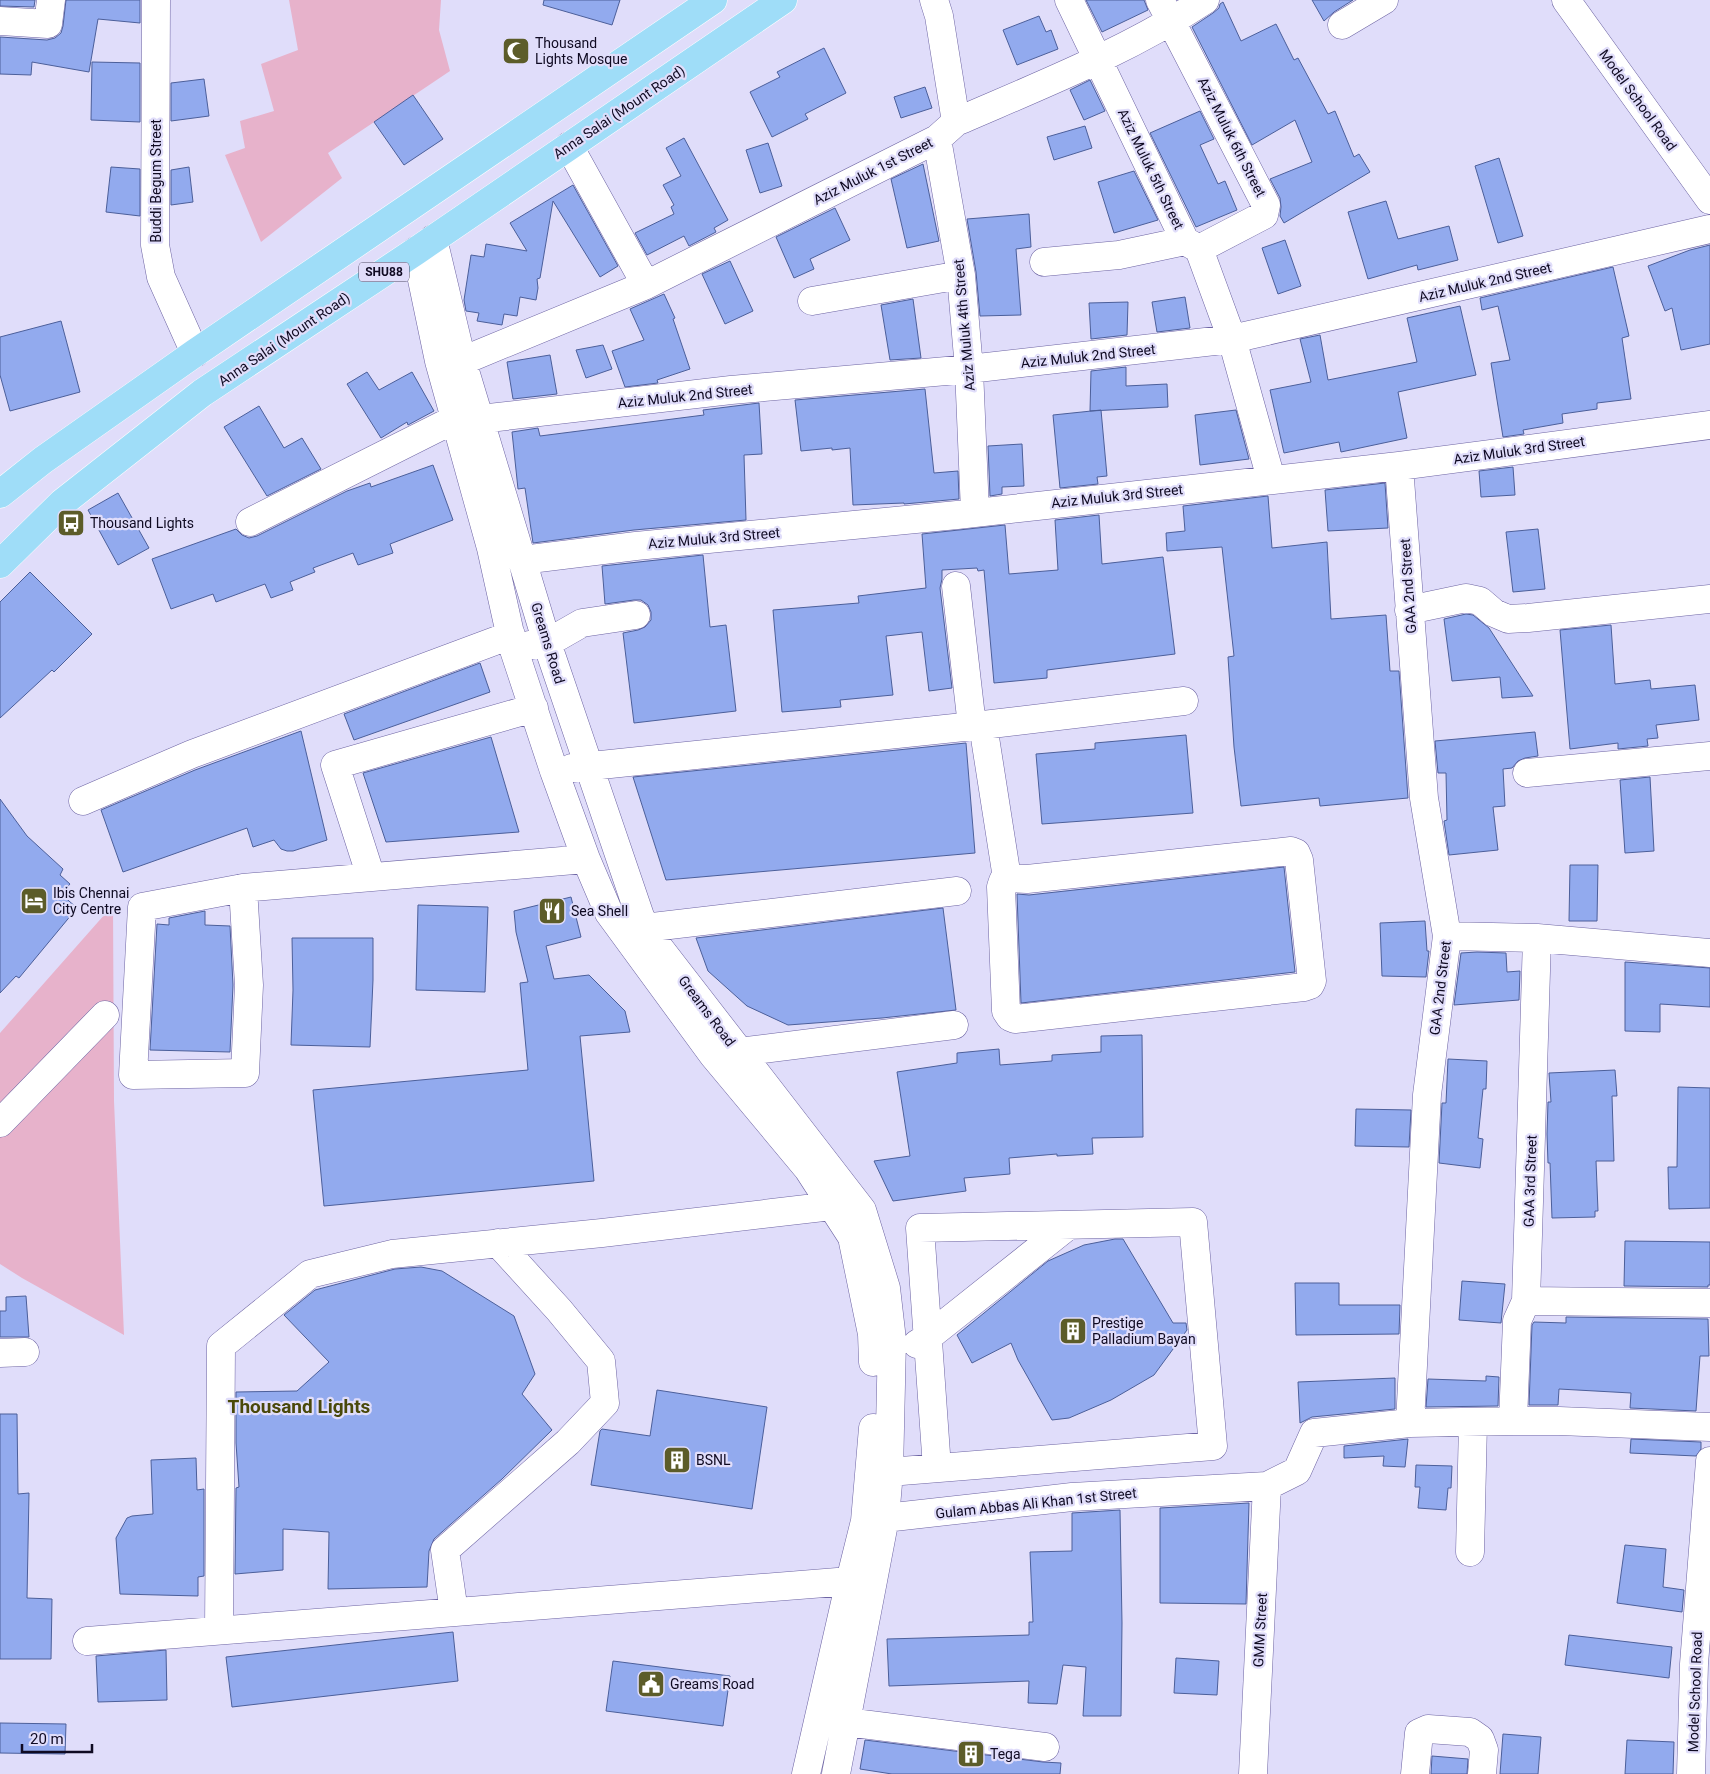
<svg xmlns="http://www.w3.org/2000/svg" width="1710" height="1774" font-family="Roboto,sans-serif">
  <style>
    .green { fill: #e7b2cb }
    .building { fill: #92aaee; stroke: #4c5f9a }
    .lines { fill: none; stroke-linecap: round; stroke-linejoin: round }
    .minor-casing { stroke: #6d64a3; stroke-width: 29 }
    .major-casing { stroke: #fff; stroke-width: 29 }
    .minor { stroke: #fff; stroke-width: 28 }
    .major { stroke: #9fddf8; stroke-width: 28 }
    .labels { text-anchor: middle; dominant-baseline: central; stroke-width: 4.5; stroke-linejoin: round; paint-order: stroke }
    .shield { fill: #e0ddfa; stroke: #4e4963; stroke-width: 1 }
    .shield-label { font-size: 12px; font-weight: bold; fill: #0f0a22 }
    .poi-label { font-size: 14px; fill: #0f0a22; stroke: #e0ddfa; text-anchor: start }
    .street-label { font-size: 14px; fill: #0f0a22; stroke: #e0ddfa }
    .district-label { font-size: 19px; font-weight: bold; fill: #494809; stroke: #e0ddfa }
  </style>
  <rect width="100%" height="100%" fill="#e0ddfa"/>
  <!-- green -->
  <path class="green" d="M289,0h152l-2,30 11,41 -122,82 14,25 -81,64 -36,-87 20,-7 -5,-27 34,-10 -13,-47 37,-14z
    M113,905l1,196 10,234 -102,-57 -22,-14v-231z"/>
  <!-- building -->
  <path class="building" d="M0,0h35l-1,7 -34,-1z
    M66,0h74v23l-42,-4 -9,53 -57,-10 -1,13 -31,-1v-37l47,3 8,-2 6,-5 2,-7z
    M544,0h76l-8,25 -69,-20z
    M1086,0h58l4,10 -46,22z
    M1312,0h41l-19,12 -10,9z
    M1223,2l18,39 35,-17 18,36 4,-2 30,56 7,-3 19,46 5,-3 11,18 -86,51 -4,-7 1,-9 -1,-9 -10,-19 42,-17 -17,-42 -43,25 -60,-118 21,-14 6,-5 1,-4z
    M1039,16l7,16 5,-2 7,19 -41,16 -14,-35z
    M824,48l22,45 -41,21 3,5 -36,18 -22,-45 30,-15 -3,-5z
    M92,62l48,1v59l-49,-2z
    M204,79l5,37 -38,5v-38z
    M1090,80l15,31 -21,9 -14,-30z
    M925,87l7,21 -31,10 -7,-21z
    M413,95l30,44 -39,26 -30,-43z
    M1200,111l14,28 -14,6 18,39 7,-3 12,29 -41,17 -46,-94z
    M1085,126l7,22 -38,12 -7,-23z
    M684,138l44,82 -14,8 2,4 -27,14 -5,-10 -37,19 -12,-22 39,-19 -3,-7 3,-2 -11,-20 18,-9 -15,-28z
    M768,143l14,43 -22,7 -14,-43z
    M1499,158l24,78 -25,7 -23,-77z
    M923,164l16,77 -32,7 -16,-69z
    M111,167l29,2v47l-34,-4z
    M189,167l4,35 -22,3v-35z
    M1134,171l24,49 -44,13 -16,-51z
    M573,185l45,81 -18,11 -47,-76 -13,77 -3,1 1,9 -2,12 -16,-3 -3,19 -13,-2 -2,11 -25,-4 2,-8 -13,-2 -2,-11 7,-45 13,2 2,-13 41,7 -17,-28z
    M1386,201l12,38 51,-13 9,34 -40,10 -1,-5 -49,14 -20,-67z
    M835,208l15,32 -40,19 4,10 -20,9 -18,-41z
    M1029,214l2,33 -15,2 5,66 -41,1 -4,-44 -9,-53z
    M1285,240l16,46 -23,8 -16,-46z
    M1710,245v99l-29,6 -9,-42 -7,3 -17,-45 42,-16z
    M730,261l23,50 -28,13 -23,-50z
    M1613,267l16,69 -7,2 9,61 -34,4v6l-35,5 1,9 -40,7 1,4 -21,3 -12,-74 19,-3 -12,-54 -16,4 -2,-12z
    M664,294l11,24 -2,1 17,50 -33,11 1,3 -33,4 -13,-36 32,-11 -14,-31z
    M1185,297l5,31 -33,4 -5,-30z
    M913,299l8,59 -31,2 -9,-55z
    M1128,302l-1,33 -36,4 -2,-36z
    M1460,306l16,69 -78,17 9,46 -66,14 -2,-10 -55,11 -14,-63 41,-8 -11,-43 20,-4 8,45 89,-18 -10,-44z
    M61,321l19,71 -70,19 -10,-36v-38z
    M603,345l9,24 -26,9 -10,-28z
    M550,355l7,39 -44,5 -6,-37z
    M1126,367v19l41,-2 1,23 -78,4 1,-40z
    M367,372l12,18 33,-18 22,39 -26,14 -1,-3 -26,16 -34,-54z
    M925,389l9,84 24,-2 1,28 -55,5v-1l-51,2 -3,-57 -18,2v-2l-31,3 -6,-51z
    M759,403l3,51 -18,1 2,65 -112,10 -101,13 -8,-55 -7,1 -6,-57 26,-4 2,8 164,-21 -1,-5z
    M259,406l25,42 18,-10 19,31 -54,27 -43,-69z
    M1101,410l6,66 -10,1 1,7 -38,4 -7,-73z
    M1236,410l13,49 -49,6 -5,-50z
    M1022,444l2,42 -22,1v7l-12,2 -2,-50z
    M433,465l20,55 -63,24 3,9 -35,12 -5,-12 -40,15 2,4 -25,10 3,8 -22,8 -6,-14 -49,18 -3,-8 -42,15 -19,-50 84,-30 6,6 7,3 8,-2 90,-45 23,-8 1,4z
    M1513,467l2,28 -34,2 -2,-26z
    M1385,483l3,45 -60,3 -3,-41z
    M118,493l31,55 -31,17 -30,-55z
    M1268,496l4,52 55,-6 4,77 55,-4 4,56h9l9,127 -88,8 -1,-8 -78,8 -7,-59 -6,-90 6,-1 -12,-109 -55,4 -1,-18 19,-2 -2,-25z
    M1099,515l3,49 61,-7 12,97 -128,16v8l-53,5 -10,-113 -6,1 -1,-3 -35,2v9l-2,9 12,100 -23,3 -7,-59 -36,4 7,59 -53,5 1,7 -59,5 -9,-102 86,-7 -1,-7 68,-8 -4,-54 83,-9 4,49 49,-4 -3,-50z
    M1538,529l7,60 -32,3 -7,-60z
    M703,555l7,72 16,-2 10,86 -102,12 -11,-90 15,-3 7,-3 6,-7v-8l-3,-7 -7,-5h-7l-29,4 -3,-38z
    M30,572l62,62 -38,38 -2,-2 -52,48v-116z
    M1466,614l7,1 16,13 44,68 -31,2 -2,-21 -48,4 -8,-62z
    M1611,625l4,59 35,-4 1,9 44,-4 4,35 -43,5 2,13 -11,1 1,7 -30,3v-6l-48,6 -10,-119z
    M480,663l10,29 -136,48 -10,-26z
    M301,731l26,109 -34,11h-6l-6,-2 -7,-9 -21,7 -6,-19 -124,44 -22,-62 94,-40z
    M1535,732l3,24 -13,2 -7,3 -6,7 -9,1 2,37 -12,1 5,43 -49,5 -5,-34 3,-1 -1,-47h-8l-3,-32z
    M1186,735l7,78 -151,11 -6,-70 59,-5v-6z
    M491,737l28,95 -133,10 -23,-69z
    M966,743l9,110 -309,27 -33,-103z
    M1650,777l4,74 -29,2 -5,-73z
    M0,799l27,37 36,33 -3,6 10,9 -9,10 16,14 -58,70 -3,-2 -16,17z
    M1570,865h28l-1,56h-28z
    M1284,867l11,105 -274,31 -4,-109 12,1z
    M571,897l10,40 -35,9 8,33 35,-4 36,36 5,21 -50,4 14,145 -270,25 -11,-116 215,-20 -8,-87 8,-1 -12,-50 -2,-21z
    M418,905l70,2 -3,85 -69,-2z
    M943,908l13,102 -74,8 -94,7 -41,-19 -39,-35 -12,-33z
    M205,911v14l25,1 3,59 -3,67 -80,-2 7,-126 12,1v-7z
    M1425,921l2,30h2l-3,26 -44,-1 -2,-53z
    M292,938h81v42l-3,67 -79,-2 2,-55z
    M1477,952l29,1 1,19 13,-1 -1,29 -65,5 7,-52z
    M1625,962l85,6v39l-50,-3v28l-35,-1z
    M1142,1035l1,102 -51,1 1,16 -36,2v-2l-48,4 1,16 -46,4 2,13 -73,10 -19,-40 36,-5 -13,-84 60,-9v-10l42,-4 1,16 52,-4v-6l49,-3v-16z
    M1448,1059l39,2 -1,28h-3l-5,49 5,1 -3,29 -41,-5 3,-60h4z
    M1615,1070l2,26h-5l2,65h-18l2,50h-3v6l-43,1 -2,-55h-2l-1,-29 1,-32h3l-2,-29z
    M1678,1087l32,1v120l-41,1 -1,-42h9z
    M1356,1109l55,1 -2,37 -54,-1z
    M1115,1239h8l50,84h13l1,7 -33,45 -43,25 -42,18 -17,2 -34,-60 -7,-17 -39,20 -15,-28 91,-74 36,-16z
    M1625,1241l85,1v43h-2v2l-84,-1z
    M421,1267l21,4 72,45 21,58 -13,20 30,36 -50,49 -68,60 -5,12 -2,36 -99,2 1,-57 -46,-3v41l-48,4 1,-86 3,-1 -3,-44v-51l61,-1 32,-29 -45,-47 31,-25 80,-21z
    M1462,1281l43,3 -4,39 -42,-3z
    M1295,1283h44v22h61l-1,29 -103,1z
    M26,1296l3,41h-29v-26h6v-14z
    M1566,1317l142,2 1,37h-9l-4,55 -66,-3 1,-15 -72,-4 -1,16h-29l3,-80 2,-3 32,1z
    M1486,1376l13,1 -1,29 -72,1 2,-28 58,2z
    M1395,1378v31l-83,8 -12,6 -2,-41z
    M657,1390l110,17 -15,102 -161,-24 9,-54 2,-2 48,7z
    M0,1414h17l1,80 11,-1 -2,105 25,1 -1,60h-51z
    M1408,1439l-3,28 -22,-1 1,-10 -40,2v-12z
    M1631,1439l70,3v7l-5,7 -66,-3z
    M196,1458l1,32 7,-1v87l-6,1v19l-78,-2 -4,-56 11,-20 5,-2 21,-2 -2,-54z
    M1416,1465l36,1 -1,22h-3l-2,22 -28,-2 2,-21h-5z
    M1249,1503l-3,101 -86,-1v-95z
    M1120,1510l2,113 -1,93h-38l3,-49 -23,-2 -6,39 -29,-1 1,-22 -140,5 -2,-47 142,-4v-13h4l-3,-70 42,-1v-38z
    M1625,1545l41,4 -3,38 21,3 -2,22 -65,-9z
    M453,1632l5,49 -226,26 -6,-50z
    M1569,1635l103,12 -3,31 -104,-13z
    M166,1650l1,50 -69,2 -2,-46z
    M1176,1658l43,3 -2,34 -43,-2z
    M613,1661l117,15 -7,50 -117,-15z
    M0,1723l66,1 -1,30 -65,-1z
    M1503,1734l38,3 -3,37h-38z
    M865,1740l178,22 18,1 -1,11h-168l-32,-5z
    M1627,1740l47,2 -1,32h-48z
    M1432,1756l36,3 -1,15h-36z"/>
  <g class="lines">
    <!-- minor casing -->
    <g class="minor-casing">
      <path id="minor" d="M156,0l-1,245 6,32 34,76
        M934,0l5,16 17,106
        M1069,0l116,241 14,8 33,90 39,140
        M1160,0l106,205 -2,10 -65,34
        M1566,0l144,200
        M0,21l48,3 3,-24
        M1342,25l42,-25
        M937,139l24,136 8,94 6,143
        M569,146l77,139
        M433,239l29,122 85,282 97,285 218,282 24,78 6,52 -3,132 -4,46 -49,256
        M416,251l23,110 52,187 22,99 41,124 32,88 23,54 104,142 95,114 44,68 20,97 1,28
        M1044,262l75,-7 66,-14
        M812,301l149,-26
        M462,361l184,-76 291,-146 19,-17c85,-37 172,-71 249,-122
        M1399,466l25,332 23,138 -20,159 -17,328
        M250,522l205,-103h25l251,-29 238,-21 263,-30 478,-110
        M522,560l114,-14 321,-31 442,-49 311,-41
        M956,586l16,140
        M1409,610l57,-12 14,3 14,12 14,6 20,-1 182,-19
        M530,645l17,-2 35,-20 54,-8
        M983,725l24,153 20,1 264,-28 5,2 3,7 13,121 -2,4 -6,2 -289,32 -5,-2 -4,-6 -5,-124 2,-6 4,-3
        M572,768l411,-43 201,-24
        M1527,773l183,-17
        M83,801l109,-47 319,-119
        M371,877l-36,-112 199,-57
        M243,888l6,97 -4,88 -112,2 9,-168z
        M243,888l343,-29
        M644,928l313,-37
        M1447,936l90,2 173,15
        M739,1052l215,-27
        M0,1123l105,-108
        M1526,1301l184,2
        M917,1344l11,-7 141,-112
        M0,1353l25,-1
        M1513,1421l4,-100 9,-20 11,-363
        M889,1472l324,-26 -20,-224 -273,6 17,240
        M867,1520l205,-23 195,-11 30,-15 17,-38 96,-10 103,-2h46l151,6
        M1470,1552l3,-129
        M454,1612l-9,-62 123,-108 37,-39 -4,-42 -42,-51 -61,-67
        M219,1630l2,-284 89,-72 82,-20 210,-21 230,-27
        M87,1641l763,-60
        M846,1722l199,25
        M806,1774l44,-193 15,-60 8,-93
        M1253,1774l14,-288
        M1415,1774l4,-41 9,-4 42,3 10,7 4,11 -2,24
        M1691,1774l3,-110 16,-203"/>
    </g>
    <!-- major casing -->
    <g class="major-casing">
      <path id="major" d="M0,494l43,-34 152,-107 518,-353
        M0,564l62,-61 140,-110 214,-142 367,-251"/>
    </g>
    <!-- minor -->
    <use href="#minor" class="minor"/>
    <!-- major -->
    <use href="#major" class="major"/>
  </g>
  <!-- icons -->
  <defs>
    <g id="mosque-square" transform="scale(1.4375)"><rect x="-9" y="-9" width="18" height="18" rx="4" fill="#5c5c29" stroke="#e0ddfa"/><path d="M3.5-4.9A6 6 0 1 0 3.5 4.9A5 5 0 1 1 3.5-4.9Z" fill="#fff"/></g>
    <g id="bus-square" transform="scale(1.4375)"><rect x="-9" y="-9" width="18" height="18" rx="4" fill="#5c5c29" stroke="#e0ddfa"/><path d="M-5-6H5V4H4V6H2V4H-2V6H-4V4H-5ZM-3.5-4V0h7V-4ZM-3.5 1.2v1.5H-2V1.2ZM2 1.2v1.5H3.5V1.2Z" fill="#fff"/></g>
    <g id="hotel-square" transform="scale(1.4375)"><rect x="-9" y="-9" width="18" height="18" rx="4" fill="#5c5c29" stroke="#e0ddfa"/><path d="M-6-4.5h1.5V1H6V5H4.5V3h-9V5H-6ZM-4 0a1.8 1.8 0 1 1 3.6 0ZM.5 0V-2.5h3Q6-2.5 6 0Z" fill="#fff"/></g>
    <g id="restaurant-square" transform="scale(1.4375)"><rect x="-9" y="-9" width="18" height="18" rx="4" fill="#5c5c29" stroke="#e0ddfa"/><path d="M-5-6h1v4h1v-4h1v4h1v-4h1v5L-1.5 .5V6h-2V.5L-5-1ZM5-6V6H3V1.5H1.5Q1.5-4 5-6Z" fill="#fff"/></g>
    <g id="building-square" transform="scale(1.4375)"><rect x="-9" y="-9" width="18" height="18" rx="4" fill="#5c5c29" stroke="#e0ddfa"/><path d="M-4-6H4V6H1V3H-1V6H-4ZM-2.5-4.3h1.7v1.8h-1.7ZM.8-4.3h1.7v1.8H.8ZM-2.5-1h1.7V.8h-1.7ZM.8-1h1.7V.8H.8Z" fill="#fff"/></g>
    <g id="civic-square" transform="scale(1.4375)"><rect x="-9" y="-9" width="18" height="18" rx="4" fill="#5c5c29" stroke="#e0ddfa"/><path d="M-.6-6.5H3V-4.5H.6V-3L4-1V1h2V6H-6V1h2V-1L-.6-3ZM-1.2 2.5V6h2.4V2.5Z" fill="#fff"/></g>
  </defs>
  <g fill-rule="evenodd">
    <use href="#mosque-square" x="516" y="51"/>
    <use href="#bus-square" x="71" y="523"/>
    <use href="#hotel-square" x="34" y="901"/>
    <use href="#restaurant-square" x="552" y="911"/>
    <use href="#building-square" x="1073" y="1331"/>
    <use href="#building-square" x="677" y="1460"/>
    <use href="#civic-square" x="651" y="1684"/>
    <use href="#building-square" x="971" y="1754"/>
  </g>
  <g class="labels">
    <!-- shield labels -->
    <rect class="shield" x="359" y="262.5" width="50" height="19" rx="4"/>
    <g class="shield-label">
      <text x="384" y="272">SHU88</text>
    </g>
    <!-- poi labels -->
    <g class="poi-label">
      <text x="535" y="43">Thousand<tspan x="535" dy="16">Lights Mosque</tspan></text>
      <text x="90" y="523">Thousand Lights</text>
      <text x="53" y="893">Ibis Chennai<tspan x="53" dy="16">City Centre</tspan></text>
      <text x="571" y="911">Sea Shell</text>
      <text x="1092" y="1323">Prestige<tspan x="1092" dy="16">Palladium Bayan</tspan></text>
      <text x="696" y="1460">BSNL</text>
      <text x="670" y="1684">Greams Road</text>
      <text x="990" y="1754">Tega</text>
    </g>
    <!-- street labels -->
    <g class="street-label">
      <text transform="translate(1638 100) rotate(54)">Model School Road</text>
      <text transform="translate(619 112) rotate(-34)">Anna Salai (Mount Road)</text>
      <text transform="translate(1232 137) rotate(63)">Aziz Muluk 6th Street</text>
      <text transform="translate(1151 169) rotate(64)">Aziz Muluk 5th Street</text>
      <text transform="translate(873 171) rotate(-27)">Aziz Muluk 1st Street</text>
      <text transform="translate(156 181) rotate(-90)">Buddi Begum Street</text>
      <text transform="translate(1485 282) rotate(-13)">Aziz Muluk 2nd Street</text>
      <text transform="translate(964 325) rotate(-95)">Aziz Muluk 4th Street</text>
      <text transform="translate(284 339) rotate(-34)">Anna Salai (Mount Road)</text>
      <text transform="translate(1088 356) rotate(-6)">Aziz Muluk 2nd Street</text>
      <text transform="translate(685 396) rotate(-6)">Aziz Muluk 2nd Street</text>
      <text transform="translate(1519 450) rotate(-8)">Aziz Muluk 3rd Street</text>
      <text transform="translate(1117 496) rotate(-6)">Aziz Muluk 3rd Street</text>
      <text transform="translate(714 538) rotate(-5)">Aziz Muluk 3rd Street</text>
      <text transform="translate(1408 586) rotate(-94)">GAA 2nd Street</text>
      <text transform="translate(548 643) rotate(73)">Greams Road</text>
      <text transform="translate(1440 988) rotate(-83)">GAA 2nd Street</text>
      <text transform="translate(707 1011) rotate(53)">Greams Road</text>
      <text transform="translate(1530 1181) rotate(-88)">GAA 3rd Street</text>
      <text transform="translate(1036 1503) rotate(-6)">Gulam Abbas Ali Khan 1st Street</text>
      <text transform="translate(1260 1630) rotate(-87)">GMM Street</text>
      <text transform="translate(1695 1692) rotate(-88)">Model School Road</text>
    </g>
    <!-- district labels -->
    <g class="district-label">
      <text x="299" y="1406">Thousand Lights</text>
    </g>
  </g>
  <!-- scale -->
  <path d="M22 1744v8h70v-8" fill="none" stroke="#0f0a22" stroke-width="2.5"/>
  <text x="30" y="1744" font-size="15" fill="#0f0a22" stroke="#e0ddfa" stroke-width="4" paint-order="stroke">20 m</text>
</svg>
